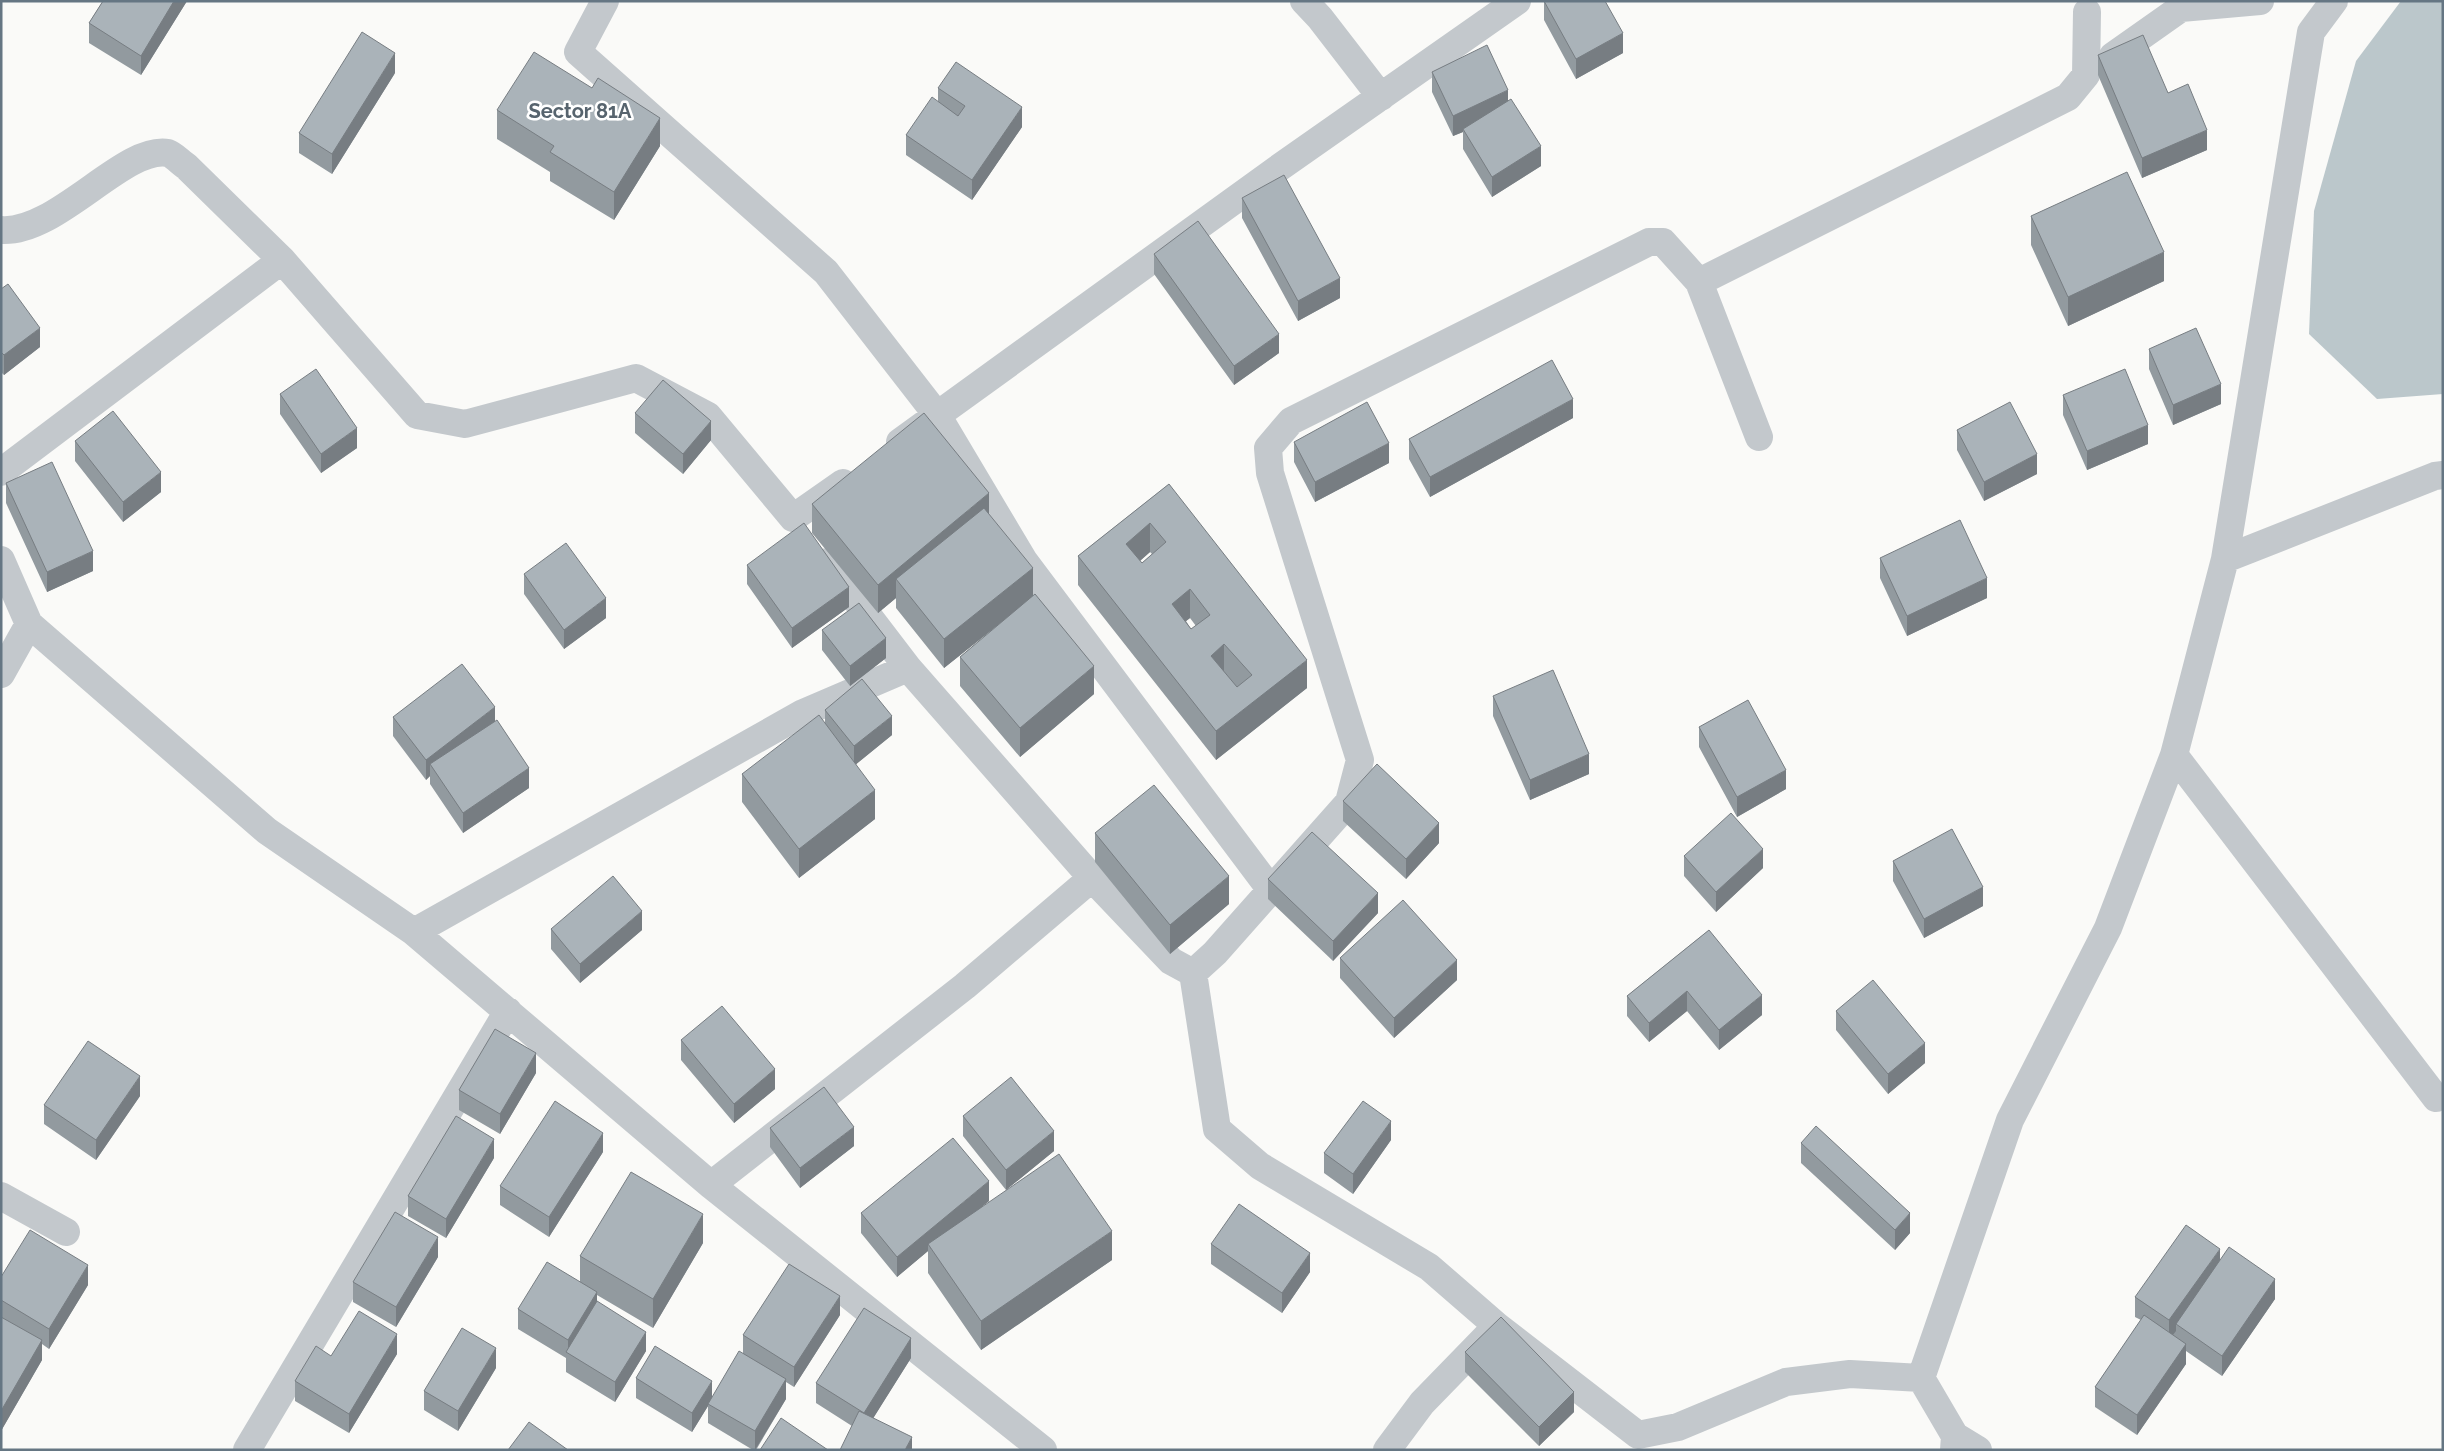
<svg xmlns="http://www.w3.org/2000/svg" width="2444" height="1451" font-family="Raleway,sans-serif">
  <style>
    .water { fill: #bbc7cb }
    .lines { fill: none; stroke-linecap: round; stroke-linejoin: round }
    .minor { stroke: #c3c8cc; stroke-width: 28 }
    .wall { fill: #929a9f; fill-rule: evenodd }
    .shaded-wall { fill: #777d82 }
    .building { fill: #aab3b9; stroke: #777d82; fill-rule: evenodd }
    .labels { text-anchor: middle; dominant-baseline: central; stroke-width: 5; stroke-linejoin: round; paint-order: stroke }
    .district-label { font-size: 20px; font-weight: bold; fill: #57646e; stroke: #fff }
  </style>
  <rect width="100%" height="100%" fill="#fafaf8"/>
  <!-- water -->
  <path class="water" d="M2401,1h42v393l-66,5 -68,-65 5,-123 42,-150z"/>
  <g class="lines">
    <!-- minor -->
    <path class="minor" d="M605,1l-27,51 248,220 111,143 87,146 247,329
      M1304,1l16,17 61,79
      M2113,56l68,-48 79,-7
      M1,230c56,4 123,-85 167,-77 6,2 13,10 18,13l96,94
      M1699,282l60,155
      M900,442l376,-272 241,-169
      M1,472l281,-212 135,155 48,9 171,-46 72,38 85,102 50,-35
      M2225,559l210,-83 8,-1
      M1,560l28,64 -28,50
      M827,562l81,106
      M29,624l238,207 147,101 297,253 332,265
      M2174,755l262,343
      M414,932l389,-219 105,-45 184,210 79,83 22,12 22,-20 134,-151 11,-42 -90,-287 -2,-25 23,-27 358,-179h14l36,40 369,-185 18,-22 1,-63
      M1193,973l24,156 43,37 169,101 68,59 141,109 40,-8 108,-45 64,-8 71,4
      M711,1185l254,-199 127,-108
      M1,1196l65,36
      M1955,1436l23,14
      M247,1450l261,-439
      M1387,1450l35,-47 70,-72
      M1954,1450l1,-14 -34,-58 89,-258 98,-192 66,-173 51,-196 86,-527 23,-31"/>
  </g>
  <!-- wall -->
  <path class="wall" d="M103,1h84l-46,74 -52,-32v-20z
    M1544,1l79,52 -47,26 -32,-59z
    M2098,55l70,38 39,57 -65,28 -44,-103z
    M1432,72l76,28 33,66 -49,31 -29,-48v-17l-10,4 -21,-44z
    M395,73l-63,101 -33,-21v-20z
    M938,88l84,39 -50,73 -66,-45v-20l32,-33z
    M497,110l163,36 -46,74 -64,-39v-9l-53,-33z
    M1242,198l98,100 -42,23 -56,-103z
    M2031,216l133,65 -96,45 -37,-81z
    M1154,254l125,99 -45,32 -80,-111z
    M1,289l39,58 -36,28 -3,-3z
    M2149,349l72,55 -48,21 -24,-56z
    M280,394l77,54 -36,25 -41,-59z
    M2063,395l85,49 -61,26 -24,-55z
    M635,413l76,27 -28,34 -48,-41z
    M1573,418l-143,79 -21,-38v-20z
    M1957,430l80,44 -53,27 -27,-51z
    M75,441l86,51 -38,30 -48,-61z
    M1294,442l95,21 -74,39 -21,-40z
    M6,483l87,88 -46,21 -41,-89z
    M1169,484l138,204 -91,72 -138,-175v-29zM1150,552l2,2 -10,9 -2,-2zM1190,618l6,8 -5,3 -5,-8z
    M812,504l177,11 44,81 61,98 -74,63 -60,-71v-29l47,-39 -63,50 -48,-60v-10l-18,15 -66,-80z
    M1880,558l107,40 -80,38 -27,-58z
    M747,565l102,42 -57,41 -45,-64z
    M524,574l82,44 -42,31 -40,-55z
    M822,630l64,28 -36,28 -28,-36z
    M1493,696l96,78 -59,26 -37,-84z
    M825,710l67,25 -36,29 19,55 -76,59 -57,-76v-28l83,-51z
    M393,717l102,4 34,67 -66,45 -33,-49v-8l-4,4 -33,-44z
    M1699,727l87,62 -49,28 -38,-70z
    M1343,801l96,42 -33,36 -63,-58z
    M1095,833l134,71 -59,50 -75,-92z
    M1684,856l79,12 -47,44 -32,-36z
    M1893,861l90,45 -59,32 -31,-57z
    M1268,879l110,34 -45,48 -65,-62z
    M551,929l91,1 -62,53 -29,-34z
    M1709,930l53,85 -43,35 -32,-39 -38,31 -22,-26v-20z
    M1340,958l117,22 -63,58 -54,-60z
    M1836,1011l89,52 -37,31 -52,-64z
    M681,1040l94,49 -41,34 -53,-63z
    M536,1073l-36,61 -41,-24v-20z
    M140,1096l-44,64 -52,-36v-19z
    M963,1116l91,35 -48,39 -43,-54z
    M770,1128l84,18 -54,42 -30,-41z
    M1391,1140l-38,54 -29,-21v-20z
    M1801,1143l109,90 -15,17 -94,-87z
    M603,1152l-54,85 -49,-32v-19z
    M494,1158l-48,80 -38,-22v-20z
    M989,1201l-8,6 131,53 -131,90 -53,-77v-22l-31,26 -36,-44v-20z
    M703,1243l-50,85 -56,-33v7l49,49 -31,51 -49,-30v-14l-48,-29v-20l62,-27v-26z
    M1211,1244l99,28 -28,41 -71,-49z
    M438,1257l-42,70 -43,-25v-20z
    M2220,1260l55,39 -53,77 -36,-25v13l-49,71 -42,-28v-20l46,-67 -6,-3v-20z
    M1,1277l87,8 -39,64 -7,-5v16l-41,71z
    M840,1315l-46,72 -8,-5v17l-30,51h-3l-45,-27v-17l-16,26 -56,-34v-20l76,20 31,-45v-18z
    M1465,1352l109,60 -35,34 -74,-74z
    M397,1354l-48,79 -54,-32v-20l36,-25z
    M911,1358l-38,60 39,32 -60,-24 -36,-23v-20z
    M496,1368l-38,63 -34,-21v-19z"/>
  <!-- shaded-wall -->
  <path class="shaded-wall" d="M174,1h13l-46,74v-19z
    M1623,33v20l-47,26v-20z
    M395,53v20l-63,101v-20z
    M1508,90v20l-45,19v3l-10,4v-20z
    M1022,107v20l-50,73v-20z
    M660,118v28l-46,74v-28z
    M2207,130v20l-65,28v-20z
    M1541,146v20l-49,31v-20z
    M2164,252v29l-96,45v-29z
    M1340,278v20l-42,23v-20z
    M40,328v19l-36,28v-20z
    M1279,334v19l-45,32v-19z
    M2221,384v20l-48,21v-20z
    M1573,399v19l-143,79v-20z
    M711,421v19l-28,34v-20z
    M2148,425v19l-61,26v-19z
    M357,428v20l-36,25v-19z
    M1389,443v20l-74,39v-20z
    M2037,454v20l-53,27v-19z
    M161,472v20l-38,30v-20z
    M989,493v29l-93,57v19l-18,15v-28z
    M1150,523v29l-24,21v-29z
    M93,551v20l-46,21v-20z
    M1033,568v29l-89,71v-29z
    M1987,578v20l-80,38v-20z
    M849,587v20l-57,41v-20z
    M1190,589v29l-18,14v-28z
    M606,598v20l-42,31v-19z
    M886,638v20l-36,28v-20z
    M1224,644v28l-13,-16z
    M1307,660v28l-91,72v-29z
    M1094,666v28l-74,63v-29z
    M495,707v20l-65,37v12l-4,4v-20z
    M892,716v19l-38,31v-20z
    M1589,754v20l-59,26v-20z
    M529,768v20l-66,45v-20z
    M1786,770v19l-49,28v-20z
    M875,790v29l-76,59v-29z
    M1439,823v20l-33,36v-20z
    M1763,849v19l-47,44v-20z
    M1229,876v28l-59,50v-29z
    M1983,887v19l-59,32v-19z
    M1378,893v20l-45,48v-20z
    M642,911v19l-62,53v-19z
    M1457,960v20l-63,58v-20z
    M1687,991v20l-38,31v-19z
    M1762,995v20l-43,35v-20z
    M1925,1043v20l-37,31v-20z
    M536,1053v20l-36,61v-20z
    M775,1069v20l-41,34v-19z
    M140,1076v20l-44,64v-20z
    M1391,1121v19l-38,54v-20z
    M854,1127v19l-54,42v-20z
    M1054,1131v20l-48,39v-20z
    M603,1133v19l-54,85v-20z
    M494,1139v19l-48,80v-19z
    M989,1181v20l-58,48 -3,-5v7l-31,26v-20z
    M1910,1213v20l-15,17v-20z
    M703,1214v29l-50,85v-29z
    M1112,1231v29l-131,90v-29z
    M438,1237v20l-42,70v-20z
    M2220,1249v20l-44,55v7l-7,9v-20z
    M1310,1253v19l-28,41v-20z
    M88,1265v20l-39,64v-20z
    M2275,1279v20l-53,77v-20z
    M597,1292v20l-29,42v-14z
    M840,1296v19l-46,72v-20z
    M646,1332v19l-31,51v-20z
    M397,1334v20l-48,79v-19z
    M911,1338v20l-47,75v-20z
    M42,1340v20l-41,71v-20z
    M2186,1344v20l-49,71v-20z
    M496,1348v20l-38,63v-20z
    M786,1379v20l-31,51v-19z
    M712,1381v19l-4,4v2l-16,26v-19z
    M1574,1392v20l-35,34v-19z
    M912,1437v13h-7z"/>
  <!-- building -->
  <path class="building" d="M103,1h71l-33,55 -52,-33z
    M1544,1h61l18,32 -47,26z
    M362,32l33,21 -63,101 -33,-21z
    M2143,35l25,58 20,-9 19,46 -65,28 -44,-103z
    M1487,45l21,45 -55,26 -21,-44z
    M534,52l58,36 6,-10 62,40 -46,74 -64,-40 4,-6 -57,-36z
    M956,62l66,45 -50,73 -66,-45 26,-38 26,19 7,-10 -27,-18z
    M1511,99l30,47 -49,31 -29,-48z
    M2127,172l37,80 -96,45 -37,-81z
    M1284,175l56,103 -42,23 -56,-103z
    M1198,221l81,113 -45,32 -80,-112z
    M8,284l32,44 -36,27 -3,-3v-63z
    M2196,328l25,56 -48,21 -24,-56z
    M1552,360l21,39 -143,78 -21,-38z
    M316,369l41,59 -36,26 -41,-60z
    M2125,369l23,56 -61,26 -24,-56z
    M663,380l48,41 -28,33 -48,-41z
    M1367,402l22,41 -74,39 -21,-40z
    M2010,402l27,52 -53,28 -27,-52z
    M113,411l48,61 -38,30 -48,-61z
    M924,413l65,80 -111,92 -66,-81z
    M52,462l41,89 -46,21 -41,-89z
    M1169,484l138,176 -91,71 -138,-175zM1150,523l16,19 -24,21 -16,-19zM1190,589l20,26 -19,14 -19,-25zM1224,644l28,31 -15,12 -26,-31z
    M984,508l49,60 -89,71 -48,-60z
    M1960,520l27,58 -80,38 -27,-58z
    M804,523l45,64 -57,41 -45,-63z
    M566,543l40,55 -42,32 -40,-56z
    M1035,594l59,72 -74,62 -60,-71z
    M859,603l27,35 -36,28 -28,-36z
    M462,664l33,43 -69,53 -33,-43z
    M1553,670l36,84 -59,26 -37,-84z
    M862,679l30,37 -38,30 -29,-36z
    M1748,700l38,70 -49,27 -38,-70z
    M819,715l56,75 -76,59 -57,-75z
    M497,720l32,48 -66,45 -33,-49z
    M1377,764l62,59 -33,36 -63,-58z
    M1154,785l75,91 -59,49 -75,-92z
    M1731,813l32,36 -47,43 -32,-36z
    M1952,829l31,58 -59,32 -31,-58z
    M1312,832l66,61 -45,48 -65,-62z
    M613,876l29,35 -62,53 -29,-35z
    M1403,900l54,60 -63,58 -54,-60z
    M1709,930l53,65 -43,35 -32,-39 -38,32 -22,-27z
    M1873,980l52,63 -37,31 -52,-63z
    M722,1006l53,63 -41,35 -53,-64z
    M495,1029l41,24 -36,61 -41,-24z
    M88,1041l52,35 -44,64 -52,-35z
    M1011,1077l43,54 -48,39 -43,-54z
    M824,1087l30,40 -54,41 -30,-40z
    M555,1101l48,32 -54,84 -49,-31z
    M1363,1101l28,20 -38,53 -29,-21z
    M456,1116l38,23 -48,80 -38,-23z
    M1816,1126l94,87 -15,17 -94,-87z
    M953,1138l36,43 -92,76 -36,-44z
    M1059,1154l53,77 -131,90 -53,-77z
    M631,1172l72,42 -50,85 -73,-43z
    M1239,1204l71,49 -28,40 -71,-49z
    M395,1212l43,25 -42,70 -43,-25z
    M2186,1225l34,24 -51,71 -34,-23z
    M30,1230l58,35 -39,64 -48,-29v-23z
    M2229,1247l46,32 -53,77 -46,-32z
    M547,1262l50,30 -29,48 -50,-31z
    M789,1264l51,32 -46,71 -51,-32z
    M597,1301l49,31 -31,50 -49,-30z
    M864,1308l47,30 -47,75 -48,-30z
    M359,1311l38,23 -48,80 -54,-33 21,-35 15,10z
    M2144,1315l42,29 -49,71 -42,-28z
    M1,1317l41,23 -41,71z
    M1501,1317l73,75 -35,35 -74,-75z
    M462,1328l34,20 -38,63 -34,-20z
    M655,1346l57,35 -20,32 -56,-35z
    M739,1351l47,28 -31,52 -47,-27z
    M859,1411l53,26 -7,13h-65z
    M781,1418l47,32h-68z
    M529,1422l39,28h-60z"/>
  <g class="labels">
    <!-- district labels -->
    <g class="district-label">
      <text x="580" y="111">Sector 81A</text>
    </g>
  </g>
  <!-- border -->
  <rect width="2444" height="1451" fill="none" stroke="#657683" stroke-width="5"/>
</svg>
